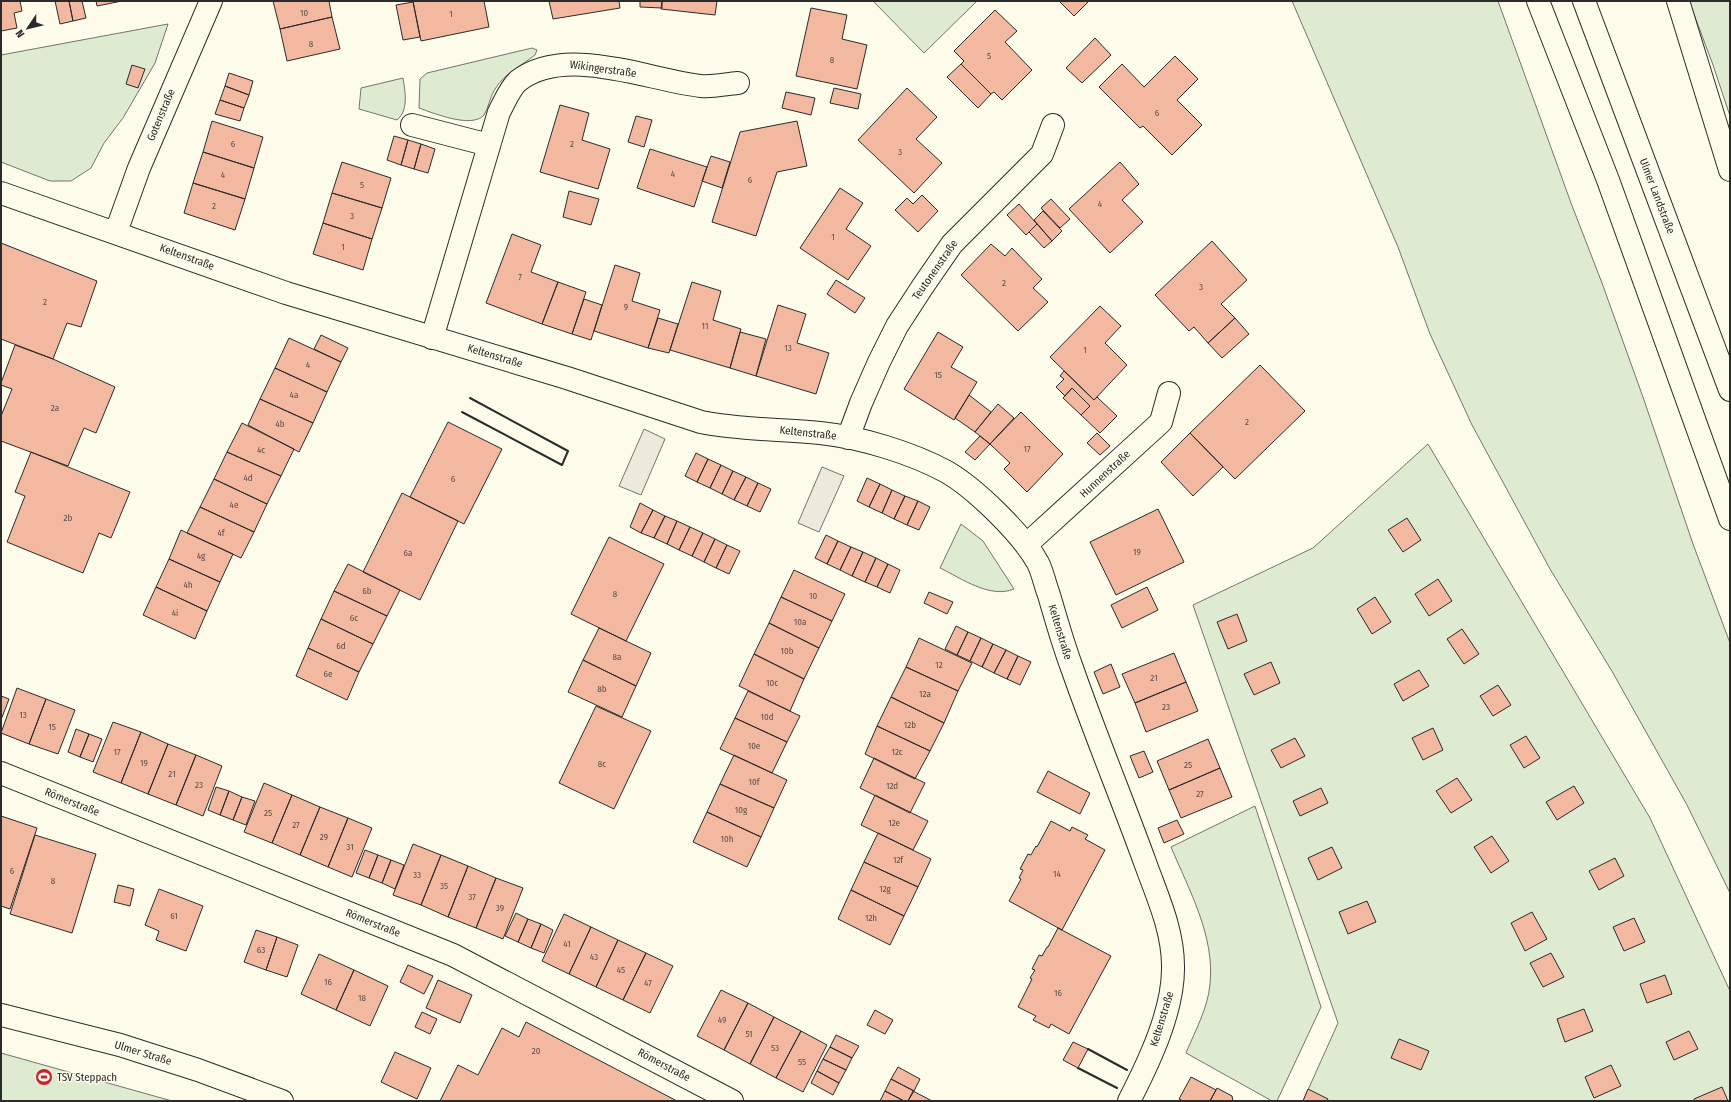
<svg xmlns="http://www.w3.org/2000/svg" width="1731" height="1102" font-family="'Fira Sans Condensed',sans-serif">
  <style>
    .green { fill: #deebd1; stroke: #74746e }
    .parking { fill: #eceadb; stroke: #74746e }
    .building { fill: #f2b8a0; stroke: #2b2b2b }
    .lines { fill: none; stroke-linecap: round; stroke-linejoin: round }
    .minor-casing { stroke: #2b2b2b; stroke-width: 24 }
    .major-casing { stroke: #2b2b2b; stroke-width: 24 }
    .minor { stroke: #fdfbea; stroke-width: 22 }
    .major { stroke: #fdfbea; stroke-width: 22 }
    .wall { stroke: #2b2b2b; stroke-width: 2 }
    .labels { text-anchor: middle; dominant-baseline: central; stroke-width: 3; stroke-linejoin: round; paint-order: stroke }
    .number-label { font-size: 9px; fill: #5d4e48 }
    .street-label { font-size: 11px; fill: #2b2b2b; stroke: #fdfbea }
    .poi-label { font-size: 11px; fill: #2b2b2b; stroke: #fdfbea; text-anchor: start }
  </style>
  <rect width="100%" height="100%" fill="#fdfbea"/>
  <!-- green -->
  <path class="green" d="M873,1h104l-53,52z
    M1292,1h206l73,202 31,80 42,117 49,144 37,99v250l-43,-88 -74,-132 -63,-104 -78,-144 -42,-91 -32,-87z
    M1689,1h41v115l-17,-51z
    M168,24l-13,39 -32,55 -19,25 -13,25 -20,13h-21l-49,-19v-107z
    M532,48l5,2 -2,5c-14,11 -30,18 -40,34 -5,7 -6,18 -11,26 -12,14 -51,-2 -65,-7l1,-29 7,-6z
    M403,78c2,13 6,32 -6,42l-38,-11 2,-21z
    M1428,444l222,374 80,173v110h-427l35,-78 -145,-418 120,-57z
    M961,524l22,17 31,48c-24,10 -53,-11 -74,-21z
    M1255,806l66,201 -44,94h-5l-86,-48c9,-22 22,-45 24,-69 5,-48 -21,-94 -39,-137z
    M1,1053l171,48h-171z"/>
  <!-- parking -->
  <path class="parking" d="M644,429l21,10 -24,56 -22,-9z
    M822,467l22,9 -25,56 -21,-9z"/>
  <!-- building -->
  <path class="building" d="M1,1h19l2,10 -8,2 3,15 -16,3z
    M55,1h14l4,20 -13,3z
    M69,1h13l4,17 -13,3z
    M96,1h26l-25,5z
    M273,1h56l3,16 -52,12z
    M413,1h71l5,26 -68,14z
    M549,1h70l1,7 -67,11z
    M640,1h22v7l-22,-1z
    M662,1h55l-2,14 -54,-6z
    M1059,1h30l-15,15z
    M413,2l7,35 -17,3 -7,-35z
    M811,8l36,7 -5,24 25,6 -10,44 -61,-13z
    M995,10l22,21 -12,11 27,28 -30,30 -8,-8 -3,2 -30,-30 3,-3 -10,-10z
    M332,17l8,32 -53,12 -7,-32z
    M1095,38l16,17 -29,28 -16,-15z
    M1175,56l23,23 -21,21 25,25 -30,30 -29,-29 -3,2 -41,-41 23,-23 22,23z
    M961,64l30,30 -13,14 -31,-31z
    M132,65l13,4 -7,19 -12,-4z
    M229,73l24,8 -4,14 -24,-9z
    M225,86l24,9 -5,13 -24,-8z
    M834,88l27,6 -3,15 -28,-6z
    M907,88l30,29 -21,22 26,24 -28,30 -56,-53z
    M786,92l29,6 -4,17 -29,-7z
    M220,100l24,8 -4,13 -25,-7z
    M560,105l29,8 -7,27 28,9 -12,40 -58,-17z
    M636,116l16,4 -8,27 -16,-5z
    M212,121l51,16 -9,31 -51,-16z
    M797,121l10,45 -30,6 -21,64 -44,-14 28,-90z
    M394,136l14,4 -7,25 -14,-5z
    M408,140l13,4 -7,25 -13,-4z
    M421,144l14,5 -7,24 -14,-4z
    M650,149l57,18 -13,40 -57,-19z
    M203,152l51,16 -9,31 -52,-16z
    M711,156l19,6 -8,26 -20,-7z
    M342,162l49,16 -9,30 -50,-15z
    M1120,162l19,22 -17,16 21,22 -33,31 -41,-44z
    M193,183l52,16 -10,31 -51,-17z
    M840,188l23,15 -17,26 25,17 -23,34 -48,-32z
    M569,191l30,8 -8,26 -28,-8z
    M332,193l50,15 -10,31 -49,-16z
    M922,195l16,16 -20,21 -23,-22 12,-12 6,6z
    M1051,199l19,20 -10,9 -19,-20z
    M1019,204l18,20 -11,11 -19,-20z
    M1043,211l19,20 -10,10 -18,-21z
    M323,223l49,16 -9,31 -50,-16z
    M1037,224l15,17 -8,7 -15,-16z
    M512,234l29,11 -10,27 27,10 -16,42 -56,-21z
    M1212,241l35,39 -26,24 14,14 -27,25 -14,-16 -5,4 -34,-36z
    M1,243l96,38 -16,46 -14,-4 -14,36 -52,-20z
    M991,244l14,12 7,-8 30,31 -9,9 15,14 -30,29 -57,-56z
    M615,265l25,8 -8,28 28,9 -12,38 -54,-17z
    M836,280l29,18 -10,15 -28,-19z
    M558,282l28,10 -14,42 -30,-10z
    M692,282l29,9 -8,29 28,9 -11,39 -60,-18z
    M584,299l18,6 -11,35 -19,-6z
    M778,305l28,9 -9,29 32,10 -13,41 -60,-18z
    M1100,306l21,20 -16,17 22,22 -33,35 -44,-43z
    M658,318l20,6 -9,29 -21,-5z
    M1235,318l14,16 -27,24 -14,-15z
    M740,332l26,7 -10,37 -26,-8z
    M938,332l25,15 -12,20 26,15 -23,38 -50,-31z
    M321,335l27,13 -7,14 -27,-13z
    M289,338l52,24 -14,30 -52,-24z
    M15,345l38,14 62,28 -19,46 -12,-5 -16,38 -67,-25v-25l11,-27 -11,-4v-2z
    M1260,365l45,46 -70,68 -45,-46z
    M275,368l52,24 -14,31 -53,-24z
    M1064,371l30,29 3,-3 20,19 -17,17 -19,-18 9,-9 -18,-18 -7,8 -9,-9 8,-8 -4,-3z
    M1072,388l18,18 -9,9 -18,-17z
    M969,395l22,17 -16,20 -20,-14z
    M260,399l53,24 -14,29 -51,-27z
    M998,404l16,14 -24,26 -15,-12z
    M1021,412l42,42 -36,38 -23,-23 6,-6 -20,-19z
    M448,422l54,27 -38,75 -54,-27z
    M242,423l52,26 -13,27 -54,-24z
    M1097,433l13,13 -10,9 -13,-12z
    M1190,433l33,34 -30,29 -32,-34z
    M980,436l10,8 -15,16 -10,-8z
    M31,452l99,40 -19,46 -12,-5 -16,40 -76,-31 18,-46 -10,-4z
    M227,452l54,24 -14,28 -53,-25z
    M696,453l12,6 -11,23 -12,-6z
    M708,459l13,6 -11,23 -13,-6z
    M721,465l12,6 -11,23 -12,-6z
    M733,471l13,6 -12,23 -12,-6z
    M746,477l12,6 -11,23 -13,-6z
    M867,478l13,6 -11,23 -12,-6z
    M214,479l53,25 -13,28 -54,-25z
    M758,483l13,6 -11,23 -13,-6z
    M880,484l12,6 -10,23 -13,-6z
    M892,490l13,6 -11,23 -12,-6z
    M402,493l56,28 -38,79 -57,-28z
    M905,496l13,5 -11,24 -13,-6z
    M918,501l12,6 -11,23 -12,-5z
    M640,503l13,7 -12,23 -11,-6z
    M200,507l54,25 -13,26 -54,-25z
    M1158,509l26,53 -68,33 -26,-53z
    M653,510l12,6 -11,22 -13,-5z
    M665,516l12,5 -10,23 -13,-6z
    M1407,518l14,22 -18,12 -15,-22z
    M677,521l13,6 -11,23 -12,-6z
    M690,527l13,6 -11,23 -13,-6z
    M181,530l52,24 -13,28 -51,-23z
    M703,533l12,6 -11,23 -12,-6z
    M826,535l12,6 -11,23 -12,-6z
    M609,537l55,27 -38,77 -55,-27z
    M715,539l12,6 -11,23 -12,-6z
    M838,541l13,6 -11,23 -13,-6z
    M727,545l13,6 -11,23 -13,-6z
    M851,547l12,5 -11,24 -12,-6z
    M863,552l13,6 -11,24 -13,-6z
    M876,558l12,6 -11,23 -12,-5z
    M169,559l51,23 -13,29 -51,-24z
    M348,564l52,26 -13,26 -53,-25z
    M888,564l12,6 -10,23 -13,-6z
    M794,570l51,24 -13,27 -51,-24z
    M1438,579l14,22 -23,15 -14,-22z
    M156,587l51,24 -12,28 -52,-24z
    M1147,587l11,23 -36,18 -11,-23z
    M334,591l53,25 -14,28 -52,-25z
    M929,592l24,10 -6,12 -23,-11z
    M781,597l51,24 -13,27 -50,-25z
    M1375,597l16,25 -19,12 -15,-25z
    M1237,614l10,27 -19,8 -11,-27z
    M321,619l52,25 -14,28 -51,-24z
    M769,623l50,25 -15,31 -50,-25z
    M956,626l12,6 -11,23 -12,-6z
    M599,628l52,25 -15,33 -53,-26z
    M1462,629l17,25 -15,10 -17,-25z
    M968,632l13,6 -11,23 -13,-6z
    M919,638l53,25 -14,28 -52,-24z
    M981,638l12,6 -11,23 -12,-6z
    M993,644l13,6 -12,23 -12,-6z
    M308,648l51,24 -12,28 -51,-24z
    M1006,650l12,6 -11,23 -13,-6z
    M1174,653l12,29 -51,21 -13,-29z
    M754,654l50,25 -14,32 -51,-25z
    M1018,656l13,6 -11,23 -13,-6z
    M583,660l53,26 -14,31 -54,-25z
    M1271,662l9,21 -26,12 -10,-21z
    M1111,664l9,23 -17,7 -9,-22z
    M906,667l52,24 -14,32 -53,-26z
    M1419,670l10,16 -26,15 -9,-17z
    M1186,682l12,29 -52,21 -11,-29z
    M1498,685l13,20 -18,11 -13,-20z
    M17,688l29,11 -17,45 -28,-11z
    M748,691l52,25 -13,26 -52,-24z
    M1,696l8,3 -8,21z
    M891,697l53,26 -14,28 -53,-25z
    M46,699l29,11 -17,44 -29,-10z
    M596,706l55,25 -37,78 -55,-26z
    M735,718l52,24 -15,31 -52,-24z
    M113,722l28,10 -20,51 -28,-11z
    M877,726l53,25 -15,28 -50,-25z
    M1433,728l10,22 -20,10 -11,-22z
    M76,729l13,5 -9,23 -12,-5z
    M141,732l27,12 -20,50 -27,-11z
    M89,734l13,5 -9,23 -13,-5z
    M1526,736l14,22 -16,10 -14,-23z
    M1295,738l10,18 -24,12 -10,-18z
    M1208,739l12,29 -51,22 -12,-29z
    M168,744l28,11 -20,50 -28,-11z
    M1144,751l9,21 -14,6 -9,-22z
    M196,755l26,11 -19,50 -27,-11z
    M734,755l53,25 -13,28 -54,-24z
    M874,758l51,25 -15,30 -50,-25z
    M1220,768l12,29 -51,21 -12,-28z
    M1048,771l42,22 -10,21 -43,-22z
    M1457,778l15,22 -21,13 -15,-22z
    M264,783l28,12 -20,48 -28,-11z
    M720,784l54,24 -13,29 -54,-25z
    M1574,786l10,17 -27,17 -11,-18z
    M216,787l13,4 -9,24 -12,-5z
    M1321,788l7,15 -28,13 -7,-15z
    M229,791l13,6 -9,23 -13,-5z
    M292,795l28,12 -20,48 -28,-12z
    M875,795l53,26 -15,29 -52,-25z
    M242,797l13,4 -9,24 -13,-5z
    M320,807l28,11 -20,49 -28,-12z
    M707,812l54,25 -14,30 -54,-25z
    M1,816l36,12 -27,81 -9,-3z
    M348,818l24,10 -20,49 -24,-10z
    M1177,820l7,14 -20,9 -6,-15z
    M1051,821l19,10 2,-4 16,8 -3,4 20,11 -43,80 -53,-29 12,-22 -2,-1 4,-8 -3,-1 8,-15 3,1 5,-9 1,1z
    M878,833l53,26 -13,28 -54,-25z
    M35,835l61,19 -24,79 -62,-19z
    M1492,836l17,25 -18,12 -17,-26z
    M413,844l28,11 -20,50 -28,-10z
    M1332,847l10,21 -24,12 -10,-22z
    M365,850l13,5 -9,23 -13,-5z
    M378,855l13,5 -9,23 -13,-5z
    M441,855l27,11 -20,51 -27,-12z
    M1615,858l9,18 -25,14 -10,-19z
    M391,860l13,5 -9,24 -13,-6z
    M864,862l54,25 -14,29 -53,-26z
    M468,866l28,12 -20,50 -28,-11z
    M496,878l27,10 -20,51 -27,-11z
    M118,885l16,4 -4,17 -16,-4z
    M159,889l44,17 -17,45 -30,-11 3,-9 -14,-6z
    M851,890l53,26 -14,29 -52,-26z
    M1367,901l9,21 -28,12 -9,-22z
    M1532,912l15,27 -22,12 -14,-28z
    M516,913l12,6 -10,23 -13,-6z
    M564,914l27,13 -22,47 -27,-13z
    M1634,918l11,24 -21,9 -11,-24z
    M528,919l13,5 -10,24 -13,-6z
    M541,924l12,6 -9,23 -13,-5z
    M591,927l27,13 -22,47 -27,-13z
    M1058,928l53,28 -42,78 -18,-10 -2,4 -16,-8 3,-4 -18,-9 14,-28 -2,-1 5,-8 -3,-1 7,-14 3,1 5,-9h1z
    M256,930l21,7 -11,33 -22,-8z
    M277,937l21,8 -11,32 -21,-7z
    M618,940l28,13 -23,47 -27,-13z
    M646,953l27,13 -23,47 -27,-13z
    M1551,953l13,24 -21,10 -13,-24z
    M319,954l35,16 -18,40 -35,-16z
    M408,965l25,11 -9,18 -24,-12z
    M354,970l34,16 -18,40 -34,-16z
    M1665,975l7,19 -25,9 -7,-19z
    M438,980l34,15 -12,28 -34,-15z
    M721,990l27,13 -24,47 -27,-14z
    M748,1003l26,14 -24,47 -26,-14z
    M1584,1009l9,22 -28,11 -8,-23z
    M875,1010l18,10 -8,14 -18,-9z
    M422,1012l15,7 -7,15 -15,-7z
    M774,1017l27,14 -25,47 -26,-14z
    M526,1022l151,79h-237l18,-36 20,10 24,-47 17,9z
    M801,1031l26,14 -24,47 -27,-14z
    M1689,1031l9,18 -24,11 -8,-18z
    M836,1035l23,11 -7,12 -22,-11z
    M1399,1039l30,12 -8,19 -30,-12z
    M1073,1042l15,7 -10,19 -15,-8z
    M830,1047l22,11 -6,12 -23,-11z
    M395,1052l36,16 -14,31 -36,-17z
    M823,1059l23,11 -7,13 -22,-12z
    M1611,1065l10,21 -27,12 -9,-21z
    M898,1067l22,12 -6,12 -23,-12z
    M817,1071l22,12 -6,12 -22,-12z
    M1191,1077l25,13 -6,11h-27l-4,-2z
    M891,1079l23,12 -6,10h-4l-19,-10z
    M1722,1087l6,14h-34v-2z
    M1217,1088l15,8 1,5h-23z
    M1308,1089l20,10 -1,2h-24z
    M885,1091l19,10h-24z
    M913,1091l19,10h-24z"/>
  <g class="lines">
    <!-- minor casing -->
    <g class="minor-casing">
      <path id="minor" d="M1678,1l52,169
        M412,125l77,20
        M1,193l285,100 281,85 134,44c39,8 79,7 119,11 40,4 92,20 127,39 29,17 75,62 91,91 5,10 7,22 11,32 7,24 14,49 23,73 23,66 50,131 74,197 12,33 27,66 27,101 1,44 -24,96 -44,135
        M116,232l23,-64 72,-167
        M432,338l67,-226c5,-9 11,-24 19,-31 47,-37 130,-1 183,5 12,1 25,-2 37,-3
        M848,438l13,-35 18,-41 18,-36 26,-40 29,-42 90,-90 11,-29
        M1026,545l135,-123 8,-29
        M1,773l452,182 279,146
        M1,1015l119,30 78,25 84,31"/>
    </g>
    <!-- major casing -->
    <g class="major-casing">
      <path id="major" d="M1538,1l70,179 122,339
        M1584,1l146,389"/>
    </g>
    <!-- minor -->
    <use href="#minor" class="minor"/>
    <!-- major -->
    <use href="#major" class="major"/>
    <!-- wall -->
    <path class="wall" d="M462,412l100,53 6,-14 -98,-53
      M1088,1049l39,21
      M1078,1068l39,20"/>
  </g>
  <!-- icons -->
  <defs>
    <g id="stadium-disc" transform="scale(0.9)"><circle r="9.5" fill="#c62828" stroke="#fdfbea"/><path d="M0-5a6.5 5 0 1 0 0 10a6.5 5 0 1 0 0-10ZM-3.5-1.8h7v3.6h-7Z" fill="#fff"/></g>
  </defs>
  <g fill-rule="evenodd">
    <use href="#stadium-disc" x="44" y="1077"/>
  </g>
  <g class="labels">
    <!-- number labels -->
    <g class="number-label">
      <text x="304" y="13">10</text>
      <text x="451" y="14">1</text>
      <text x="311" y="44">8</text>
      <text x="989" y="56">5</text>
      <text x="832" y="60">8</text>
      <text x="1157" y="113">6</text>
      <text x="233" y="144">6</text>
      <text x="572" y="144">2</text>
      <text x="900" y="152">3</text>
      <text x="673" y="174">4</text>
      <text x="223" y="175">4</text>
      <text x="750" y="180">6</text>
      <text x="362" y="185">5</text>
      <text x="1100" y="204">4</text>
      <text x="214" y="206">2</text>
      <text x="352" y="216">3</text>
      <text x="833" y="237">1</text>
      <text x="343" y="247">1</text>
      <text x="520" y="277">7</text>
      <text x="1004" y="283">2</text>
      <text x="1201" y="287">3</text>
      <text x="45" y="302">2</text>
      <text x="626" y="307">9</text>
      <text x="705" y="326">11</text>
      <text x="788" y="348">13</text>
      <text x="1085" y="350">1</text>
      <text x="308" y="365">4</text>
      <text x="938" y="375">15</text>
      <text x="294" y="395">4a</text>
      <text x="55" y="408">2a</text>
      <text x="1247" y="422">2</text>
      <text x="280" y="424">4b</text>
      <text x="1027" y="449">17</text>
      <text x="261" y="450">4c</text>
      <text x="248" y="478">4d</text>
      <text x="453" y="479">6</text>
      <text x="234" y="505">4e</text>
      <text x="68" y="518">2b</text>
      <text x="221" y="533">4f</text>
      <text x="1137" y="552">19</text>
      <text x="408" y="553">6a</text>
      <text x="201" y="556">4g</text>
      <text x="188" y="585">4h</text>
      <text x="367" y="591">6b</text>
      <text x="615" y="594">8</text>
      <text x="813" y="596">10</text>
      <text x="175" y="613">4i</text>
      <text x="354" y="618">6c</text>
      <text x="800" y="622">10a</text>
      <text x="341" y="646">6d</text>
      <text x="787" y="651">10b</text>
      <text x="617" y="657">8a</text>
      <text x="939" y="665">12</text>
      <text x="328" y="674">6e</text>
      <text x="1154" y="678">21</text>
      <text x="772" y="683">10c</text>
      <text x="602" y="689">8b</text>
      <text x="925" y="694">12a</text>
      <text x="1166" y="707">23</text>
      <text x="23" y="715">13</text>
      <text x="767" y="717">10d</text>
      <text x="910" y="725">12b</text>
      <text x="52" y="727">15</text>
      <text x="754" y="746">10e</text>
      <text x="117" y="752">17</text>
      <text x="897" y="752">12c</text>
      <text x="144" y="763">19</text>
      <text x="602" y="764">8c</text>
      <text x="1188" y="765">25</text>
      <text x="172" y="774">21</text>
      <text x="754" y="782">10f</text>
      <text x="199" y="785">23</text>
      <text x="892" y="786">12d</text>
      <text x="1200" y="794">27</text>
      <text x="741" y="810">10g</text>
      <text x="268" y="813">25</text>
      <text x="894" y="823">12e</text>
      <text x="296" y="825">27</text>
      <text x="324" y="837">29</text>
      <text x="727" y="839">10h</text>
      <text x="350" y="847">31</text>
      <text x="898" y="860">12f</text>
      <text x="12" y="871">6</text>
      <text x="1057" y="874">14</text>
      <text x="417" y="875">33</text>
      <text x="53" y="881">8</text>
      <text x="444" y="886">35</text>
      <text x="885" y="889">12g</text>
      <text x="472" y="897">37</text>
      <text x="500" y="908">39</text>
      <text x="174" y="916">61</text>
      <text x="871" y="918">12h</text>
      <text x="567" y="944">41</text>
      <text x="261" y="950">63</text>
      <text x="594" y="957">43</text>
      <text x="621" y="970">45</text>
      <text x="328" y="982">16</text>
      <text x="648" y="983">47</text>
      <text x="1058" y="993">16</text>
      <text x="362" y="998">18</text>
      <text x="722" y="1020">49</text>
      <text x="749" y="1034">51</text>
      <text x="775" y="1048">53</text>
      <text x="536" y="1051">20</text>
      <text x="802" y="1062">55</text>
    </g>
    <!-- street labels -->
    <g class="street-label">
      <text transform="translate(603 69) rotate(8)">Wikingerstraße</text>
      <text transform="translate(161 115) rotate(-67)">Gotenstraße</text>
      <text transform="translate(1657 196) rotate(69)">Ulmer Landstraße</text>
      <text transform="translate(187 257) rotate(20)">Keltenstraße</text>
      <text transform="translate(935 270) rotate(-55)">Teutonenstraße</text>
      <text transform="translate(495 356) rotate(17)">Keltenstraße</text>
      <text transform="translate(808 433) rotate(6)">Keltenstraße</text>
      <text transform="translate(1105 474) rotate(-43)">Hunnenstraße</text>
      <text transform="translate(1060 632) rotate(73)">Keltenstraße</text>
      <text transform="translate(72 802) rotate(22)">Römerstraße</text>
      <text transform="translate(373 923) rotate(22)">Römerstraße</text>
      <text transform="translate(1162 1019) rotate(-73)">Keltenstraße</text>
      <text transform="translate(143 1053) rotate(17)">Ulmer Straße</text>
      <text transform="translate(664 1065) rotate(28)">Römerstraße</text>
    </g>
    <!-- poi labels -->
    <g class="poi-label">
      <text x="57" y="1077">TSV Steppach</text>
    </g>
  </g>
  <!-- border -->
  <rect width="1731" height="1102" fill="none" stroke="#2b2b2b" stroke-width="4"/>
  <!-- north arrow -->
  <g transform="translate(28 28) rotate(235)" stroke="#fdfbea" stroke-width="3" paint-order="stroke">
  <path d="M0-3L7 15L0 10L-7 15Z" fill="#2b2b2b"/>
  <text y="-6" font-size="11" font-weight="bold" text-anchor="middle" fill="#2b2b2b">N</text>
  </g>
</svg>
